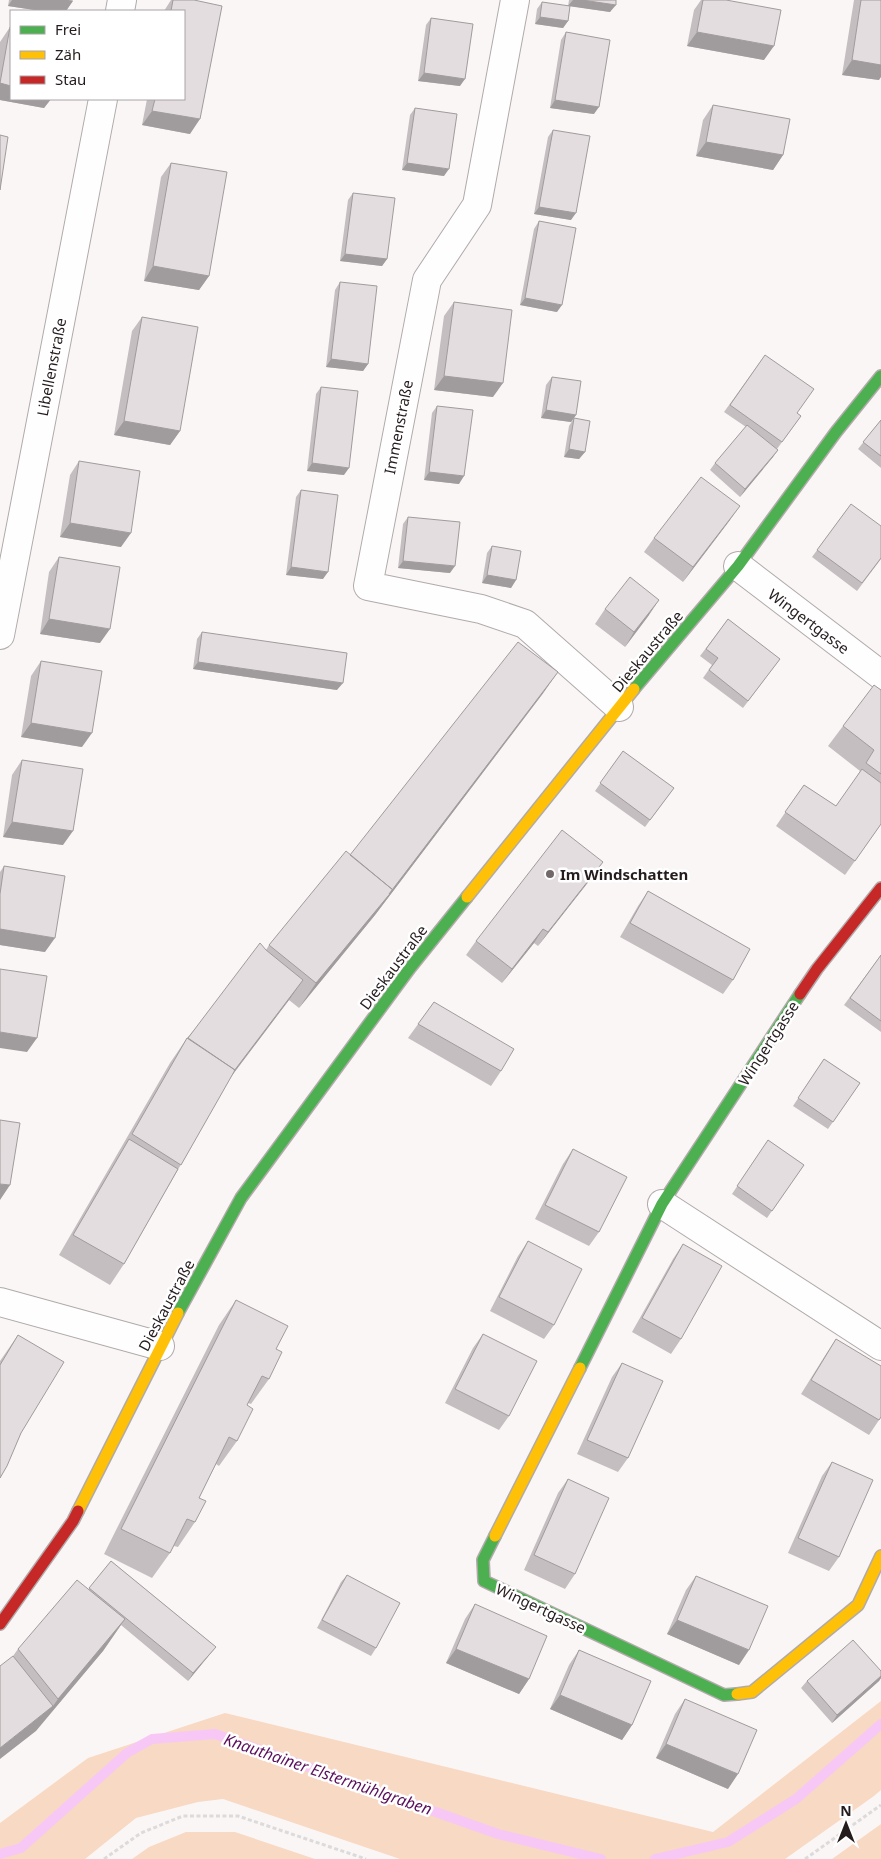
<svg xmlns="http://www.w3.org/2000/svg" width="881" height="1859" font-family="'Noto Sans',sans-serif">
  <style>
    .green { fill: #f8d9c3 }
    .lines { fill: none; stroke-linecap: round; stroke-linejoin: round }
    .stream { stroke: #f7c8f5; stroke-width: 10 }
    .street-casing { stroke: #b1aaaa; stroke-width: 30 }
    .fast-casing { stroke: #b1aaaa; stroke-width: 14 }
    .slow-casing { stroke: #b1aaaa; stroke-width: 14 }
    .jam-casing { stroke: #b1aaaa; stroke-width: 14 }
    .path { stroke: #dcdada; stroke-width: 3; stroke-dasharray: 4 2.5; stroke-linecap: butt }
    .street { stroke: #fefefe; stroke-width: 28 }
    .fast { stroke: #4caf50; stroke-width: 11 }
    .slow { stroke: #ffc107; stroke-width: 11 }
    .jam { stroke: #c62828; stroke-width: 11 }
    .wall { fill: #c4bec0 }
    .shaded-wall { fill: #a09b9c }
    .building { fill: #e4dddf; stroke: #a09b9c }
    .poi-dot { fill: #706869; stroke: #fff; stroke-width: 2 }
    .labels { text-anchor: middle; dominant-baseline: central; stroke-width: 5; stroke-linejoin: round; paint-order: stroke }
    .street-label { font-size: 15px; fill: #251c1d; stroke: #fff }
    .poi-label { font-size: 15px; font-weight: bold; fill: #251c1d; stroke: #fff; text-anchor: start }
    .water-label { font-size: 16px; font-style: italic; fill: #5a105d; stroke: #fff }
  </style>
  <rect width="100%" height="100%" fill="#fbf6f6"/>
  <!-- green -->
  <path class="green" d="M881,1701v89l-7,6 -89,63h-385l-177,-60 -25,3 -62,16 -51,41h-85v-36l88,-65 137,-45 488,119z
    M881,1824v35h-49z
    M186,1832h49l80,27h-183l17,-12z"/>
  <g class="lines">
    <!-- stream -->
    <path class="stream" d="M0,1854l21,-6 106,-95 25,-14 63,-5 283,100 103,25
      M655,1859l73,-17 68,-43 85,-75"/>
    <!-- street casing -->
    <g class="street-casing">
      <path id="street" d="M515,0l-38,205 -50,75 -59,306 113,23 44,15 94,83
        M120,11l2,-11
        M738,566l143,109
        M0,635l103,-536
        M662,1204l219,142
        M0,1302l160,44"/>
    </g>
    <!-- fast casing -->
    <g class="fast-casing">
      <path id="fast" d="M634,689l104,-123 98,-134 45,-56
        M178,1313l63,-115 169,-230 57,-71
        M580,1368l82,-164 138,-210
        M495,1536l-12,24 1,21 240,114 13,-1"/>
    </g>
    <!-- slow casing -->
    <g class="slow-casing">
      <path id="slow" d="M467,897l167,-208
        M78,1511l100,-198
        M495,1536l85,-168
        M737,1694l15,-2 106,-87 23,-49"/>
    </g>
    <!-- jam casing -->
    <g class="jam-casing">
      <path id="jam" d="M800,994l17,-25 64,-81
        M0,1624l73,-103 5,-10"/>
    </g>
    <!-- path -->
    <path class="path" d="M104,1859l37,-26 42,-17h55l128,43
      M805,1859l76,-54"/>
    <!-- street -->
    <use href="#street" class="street"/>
    <!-- fast -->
    <use href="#fast" class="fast"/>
    <!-- slow -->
    <use href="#slow" class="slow"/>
    <!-- jam -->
    <use href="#jam" class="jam"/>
  </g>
  <!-- wall -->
  <path class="wall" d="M9,0h64l-7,11h-25l-33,-5z
    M171,0h23l-4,134 -48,-9 5,-26h37v-88h-20z
    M569,0h47l-6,12 -40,-6 -2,15 -5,7 -28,-4 2,-15 5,-7 26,4z
    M701,0h25l38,60 -77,-14 7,-36z
    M854,0h27l-2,80 -37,-5z
    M431,18l29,68 -42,-5 8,-56z
    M10,27l1,72h40l-7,9 -44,-8v-58z
    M566,32l28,82 -44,-6 11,-68z
    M713,105l70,50 -10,15 -77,-14 7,-36z
    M415,108l29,68 -42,-6 8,-55z
    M553,130l18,90 -37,-6 14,-77z
    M171,163l38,113 -10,14 -55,-9 17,-104z
    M353,193l34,66 -5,7 -42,-5 8,-61z
    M539,221l18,91 -37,-7 14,-76z
    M340,282l28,82 -5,7 -37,-4 9,-77z
    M454,302l39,95 -59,-7 10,-74z
    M142,317l38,114 -10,14 -56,-10 18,-104z
    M765,355l32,58 4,3 -24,33 1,1 -5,7 -33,40 -30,-27 5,-7 31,-36 -22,-15z
    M552,377l24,38 -5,7 -30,-4 5,-33z
    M321,387l23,88 -37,-4 9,-77z
    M437,406l22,78 -35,-4 8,-67z
    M574,418l11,34 -6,7 -15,-2 5,-31z
    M881,420v48l-23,-19z
    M79,461l42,86 -61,-10 10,-62z
    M301,490l22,89 -37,-4 10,-78z
    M851,504l30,55 -24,32 -45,-34z
    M408,517l42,56 -52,-5 5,-44z
    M730,520l-47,62 -39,-30 10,-14z
    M492,546l24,34 -5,8 -29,-5 5,-30z
    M59,557l41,86 -60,-9 9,-62z
    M605,609l44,6 -24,32 -30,-23z
    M728,619l52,40 -37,49 -40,-30 9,-13 -12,-9z
    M202,632l135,58 -144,-21 4,-30z
    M41,661l41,86 -61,-10 10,-61z
    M881,690v134l-36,51 -69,-49 28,-41 32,21 17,-23 7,-12 -32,-25 15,-20z
    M544,692l-169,223 -76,93 -10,-8 -58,77 -107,187 -14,21 -51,-30 111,-192 17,-25 79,-88 3,-5 81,-90z
    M623,751l51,37 -29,39 -50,-36z
    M22,760l41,85 -60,-8 9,-62z
    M4,866l41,86 -45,-7v-73z
    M593,876l-55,70 -4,-3 -32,40 -36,-28 10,-14z
    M648,891l85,89 -10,14 -103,-57 18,-31z
    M881,955v77l-37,-27z
    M434,1002l67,69 -10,15 -83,-48z
    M824,1059l36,24 -32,46 -35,-23z
    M768,1140l36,25 -37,53 -35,-24z
    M573,1149l26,83 -10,14 -54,-27 28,-55z
    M528,1241l26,84 -10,14 -54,-28 28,-55z
    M683,1244l-2,95 -10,15 -39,-22 41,-73z
    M236,1300l40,49 -7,30 -18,25 -3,-1 -11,38 -18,25 -3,-2 -17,34 -4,24 -17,25 -4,-1 -4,7 -18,25 -48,-24 115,-229z
    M483,1334l26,82 -10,14 -54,-27 28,-55z
    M18,1335l3,98 -21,45v-117z
    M836,1339l45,78 -12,18 -68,-41 25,-40z
    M622,1363l6,95 -10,14 -41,-18 35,-77z
    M832,1462l7,95 -10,14 -41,-18 34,-77z
    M568,1479l7,95 -10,15 -41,-19 34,-77z
    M111,1561l105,86 -28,34 -67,-56 -18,26 -68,80 -22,-75 5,-7 70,-59z
    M347,1575l29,73 -5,8 -54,-28 24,-46z
    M696,1576l43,89 -72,-31 19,-44z
    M475,1604l54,75 -10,15 -73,-31 19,-44z
    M579,1650l53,75 -10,15 -72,-31 19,-44z
    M881,1671v7l-2,3 -47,42 -31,-35 6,-7z
    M685,1699l43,90 -72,-31 19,-44z"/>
  <!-- shaded-wall -->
  <path class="shaded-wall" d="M12,0h56l5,1 -7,10h-25l-33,-5z
    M573,0h9l34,5 -6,7 -42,-6z
    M540,17l28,4 -5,7 -28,-4z
    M697,32l77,14 -10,14 -77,-14z
    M852,60l29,5v12l-2,3 -37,-5z
    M424,73l41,6 -5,7 -42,-5z
    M0,83l11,3v13h40l-7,9 -44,-8z
    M555,100l44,7 -5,7 -44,-6z
    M152,111l48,8 -10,15 -48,-9z
    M706,142l77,13 -10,15 -77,-14z
    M407,163l42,6 -5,7 -42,-6z
    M539,207l37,6 -5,7 -37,-6z
    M345,254l42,5 -5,7 -42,-5z
    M153,266l56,10 -10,14 -55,-9z
    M525,298l37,7 -5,7 -37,-7z
    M331,359l37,5 -5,7 -37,-4z
    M444,376l59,7 -10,14 -59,-7z
    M546,410l30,5 -5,7 -30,-4z
    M124,421l56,10 -10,14 -56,-10z
    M569,449l16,3 -6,7 -15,-2z
    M778,450l-5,7 -33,40 5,-8z
    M312,463l37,5 -5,7 -37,-4z
    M429,472l35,4 -5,8 -35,-4z
    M740,506l-10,14 -47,62 10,-15z
    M70,523l61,10 -10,14 -61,-10z
    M403,561l52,5 -5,7 -52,-5z
    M291,567l37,5 -5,7 -37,-4z
    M487,575l29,5 -5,8 -29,-5z
    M659,600l-10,15 -24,32 9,-15z
    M49,619l61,10 -10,14 -60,-9z
    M198,662l145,21 -6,7 -144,-21z
    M558,672l-14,20 -169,223 -76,93 17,-25z
    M31,723l61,10 -10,14 -61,-10z
    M12,822l61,9 -10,14 -60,-8z
    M603,862l-10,14 -55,70 10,-14z
    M0,929l55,9 -10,14 -45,-7z
    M543,929l-9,14 -32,40 10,-14z
    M303,980l-14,20 -72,95 14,-20z
    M0,1032l37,6 -10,14 -27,-4z
    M0,1184l10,1 -10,15z
    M125,1619l-22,32 -67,80 -36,28v-11l53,-42 5,-7z
    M677,1620l72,30 -10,15 -72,-31z
    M216,1647l-6,7 -22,27 5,-8z
    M456,1649l73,30 -10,15 -73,-31z
    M881,1676v2l-2,3 -47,42 5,-8z
    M560,1695l72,30 -10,15 -72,-31z
    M666,1744l72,30 -10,15 -72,-31z"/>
  <!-- building -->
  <path class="building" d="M173,0h21l28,6 -22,113 -48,-8 3,-12h29v-88h-13z
    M582,0h34v5z
    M703,0h23l55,10 -7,36 -77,-14z
    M861,0h20v65l-29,-5z
    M542,2l28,4 -2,15 -28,-4z
    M431,18l42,6 -8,55 -41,-6z
    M10,27l1,1v58l-11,-3z
    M566,32l44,8 -11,67 -44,-7z
    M713,105l77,14 -7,36 -77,-13z
    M415,108l42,6 -8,55 -42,-6z
    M553,130l37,6 -14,77 -37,-6z
    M0,135l8,2 -8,53z
    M171,163l56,9 -18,104 -56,-10z
    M353,193l42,5 -8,61 -42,-5z
    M539,221l37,7 -14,77 -37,-7z
    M340,282l37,4 -9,78 -37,-5z
    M454,302l58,8 -9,73 -59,-7z
    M142,317l56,10 -18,104 -56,-10z
    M765,355l49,34 -17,24 4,3 -19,26 -52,-37z
    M552,377l29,4 -5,34 -30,-5z
    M321,387l37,4 -9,77 -37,-5z
    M437,406l36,4 -9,66 -35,-4z
    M574,418l16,3 -5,31 -16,-3z
    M881,420v36l-18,-14z
    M747,425l31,25 -33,39 -30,-26z
    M79,461l61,10 -9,62 -61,-10z
    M701,477l39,29 -47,61 -39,-29z
    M301,490l37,5 -10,77 -37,-5z
    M851,504l30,22v32l-19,25 -45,-33z
    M408,517l52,5 -5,44 -52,-5z
    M492,546l29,5 -5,29 -29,-5z
    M59,557l61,10 -10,62 -61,-10z
    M630,577l29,23 -25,32 -29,-23z
    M728,619l52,40 -32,42 -39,-31 9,-12 -12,-9z
    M202,632l145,21 -4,30 -145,-21z
    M518,642l40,30 -169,222 4,-4 -43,-35z
    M41,661l61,10 -10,62 -61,-10z
    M874,685l7,5v84l-15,-11 8,-13 -31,-24z
    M623,751l51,37 -24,32 -50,-37z
    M22,760l61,9 -10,62 -61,-9z
    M862,769l19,14v41l-26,37 -70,-49 19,-27 32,21z
    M562,830l41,32 -55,70 -5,-3 -31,40 -36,-28z
    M346,851l47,39 -77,93 -47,-38z
    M4,866l61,10 -10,62 -55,-9v-35z
    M648,891l102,58 -17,31 -103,-57z
    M260,943l6,7 37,30 -69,91 1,-1 -47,-32z
    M881,955v66l-31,-23z
    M0,969l47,7 -10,62 -37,-6z
    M434,1002l80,47 -13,22 -83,-47z
    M187,1038l48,32 -54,95 -49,-31z
    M824,1059l36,24 -27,39 -35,-24z
    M0,1120l20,3 -10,62 -10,-1z
    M129,1139l49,30 -54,95 -51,-29z
    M768,1140l36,25 -32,46 -35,-25z
    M573,1149l54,28 -28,55 -54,-27z
    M528,1241l54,28 -28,56 -55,-28z
    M683,1244l39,22 -41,73 -39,-21z
    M236,1300l52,26 -12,23 6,3 -13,27 -7,-3 -15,29 6,4 -16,32 -8,-4 -30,61 7,3 -11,21 -8,-3 -17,34 -49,-24z
    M483,1334l54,27 -28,55 -54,-27z
    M18,1335l46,27 -43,71 -14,33 -7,12v-113z
    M836,1339l45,27v51l-2,3 -68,-40z
    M622,1363l41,18 -35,77 -41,-18z
    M832,1462l41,18 -34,77 -41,-19z
    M568,1479l41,19 -34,76 -41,-19z
    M111,1561l105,86 -23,26 -104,-85z
    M347,1575l53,28 -24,45 -54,-28z
    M696,1576l72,30 -19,44 -72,-30z
    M77,1580l48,39 -67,80 -40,-50z
    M475,1604l72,32 -18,43 -73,-30z
    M853,1640l28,31v5l-44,39 -30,-34z
    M579,1650l72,31 -19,44 -72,-30z
    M13,1656l40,50 -53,42v-82z
    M685,1699l72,31 -19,44 -72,-30z"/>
  <!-- markers -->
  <circle class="poi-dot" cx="550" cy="874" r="5"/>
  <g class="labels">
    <!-- street labels -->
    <g class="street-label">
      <text transform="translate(51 367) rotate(-79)">Libellenstraße</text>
      <text transform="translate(398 427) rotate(-79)">Immenstraße</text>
      <text transform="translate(809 621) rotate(37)">Wingertgasse</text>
      <text transform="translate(647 651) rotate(-50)">Dieskaustraße</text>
      <text transform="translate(393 967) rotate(-53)">Dieskaustraße</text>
      <text transform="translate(768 1043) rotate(-57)">Wingertgasse</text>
      <text transform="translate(166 1305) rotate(-62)">Dieskaustraße</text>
      <text transform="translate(541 1608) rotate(25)">Wingertgasse</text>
    </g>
    <!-- poi labels -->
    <g class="poi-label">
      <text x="560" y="874">Im Windschatten</text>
    </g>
    <!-- water labels -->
    <g class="water-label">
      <text transform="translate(328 1774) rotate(19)">Knauthainer Elstermühlgraben</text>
    </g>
  </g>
  <!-- legend -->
  <rect x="10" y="10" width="175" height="90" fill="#ffffff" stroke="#a8a4a5"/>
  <rect x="20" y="26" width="25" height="8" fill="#4caf50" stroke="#a8a4a5"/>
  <text x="55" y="35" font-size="15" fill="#251c1d">Frei</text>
  <rect x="20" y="51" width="25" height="8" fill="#ffc107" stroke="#a8a4a5"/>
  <text x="55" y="60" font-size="15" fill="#251c1d">Zäh</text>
  <rect x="20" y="76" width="25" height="8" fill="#c62828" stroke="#a8a4a5"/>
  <text x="55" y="85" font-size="15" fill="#251c1d">Stau</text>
  <!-- north arrow -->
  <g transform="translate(846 1824)" stroke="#ffffff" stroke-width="4" paint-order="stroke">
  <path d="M0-4L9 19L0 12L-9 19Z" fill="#251c1d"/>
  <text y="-8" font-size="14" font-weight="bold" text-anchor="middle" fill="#251c1d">N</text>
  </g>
</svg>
